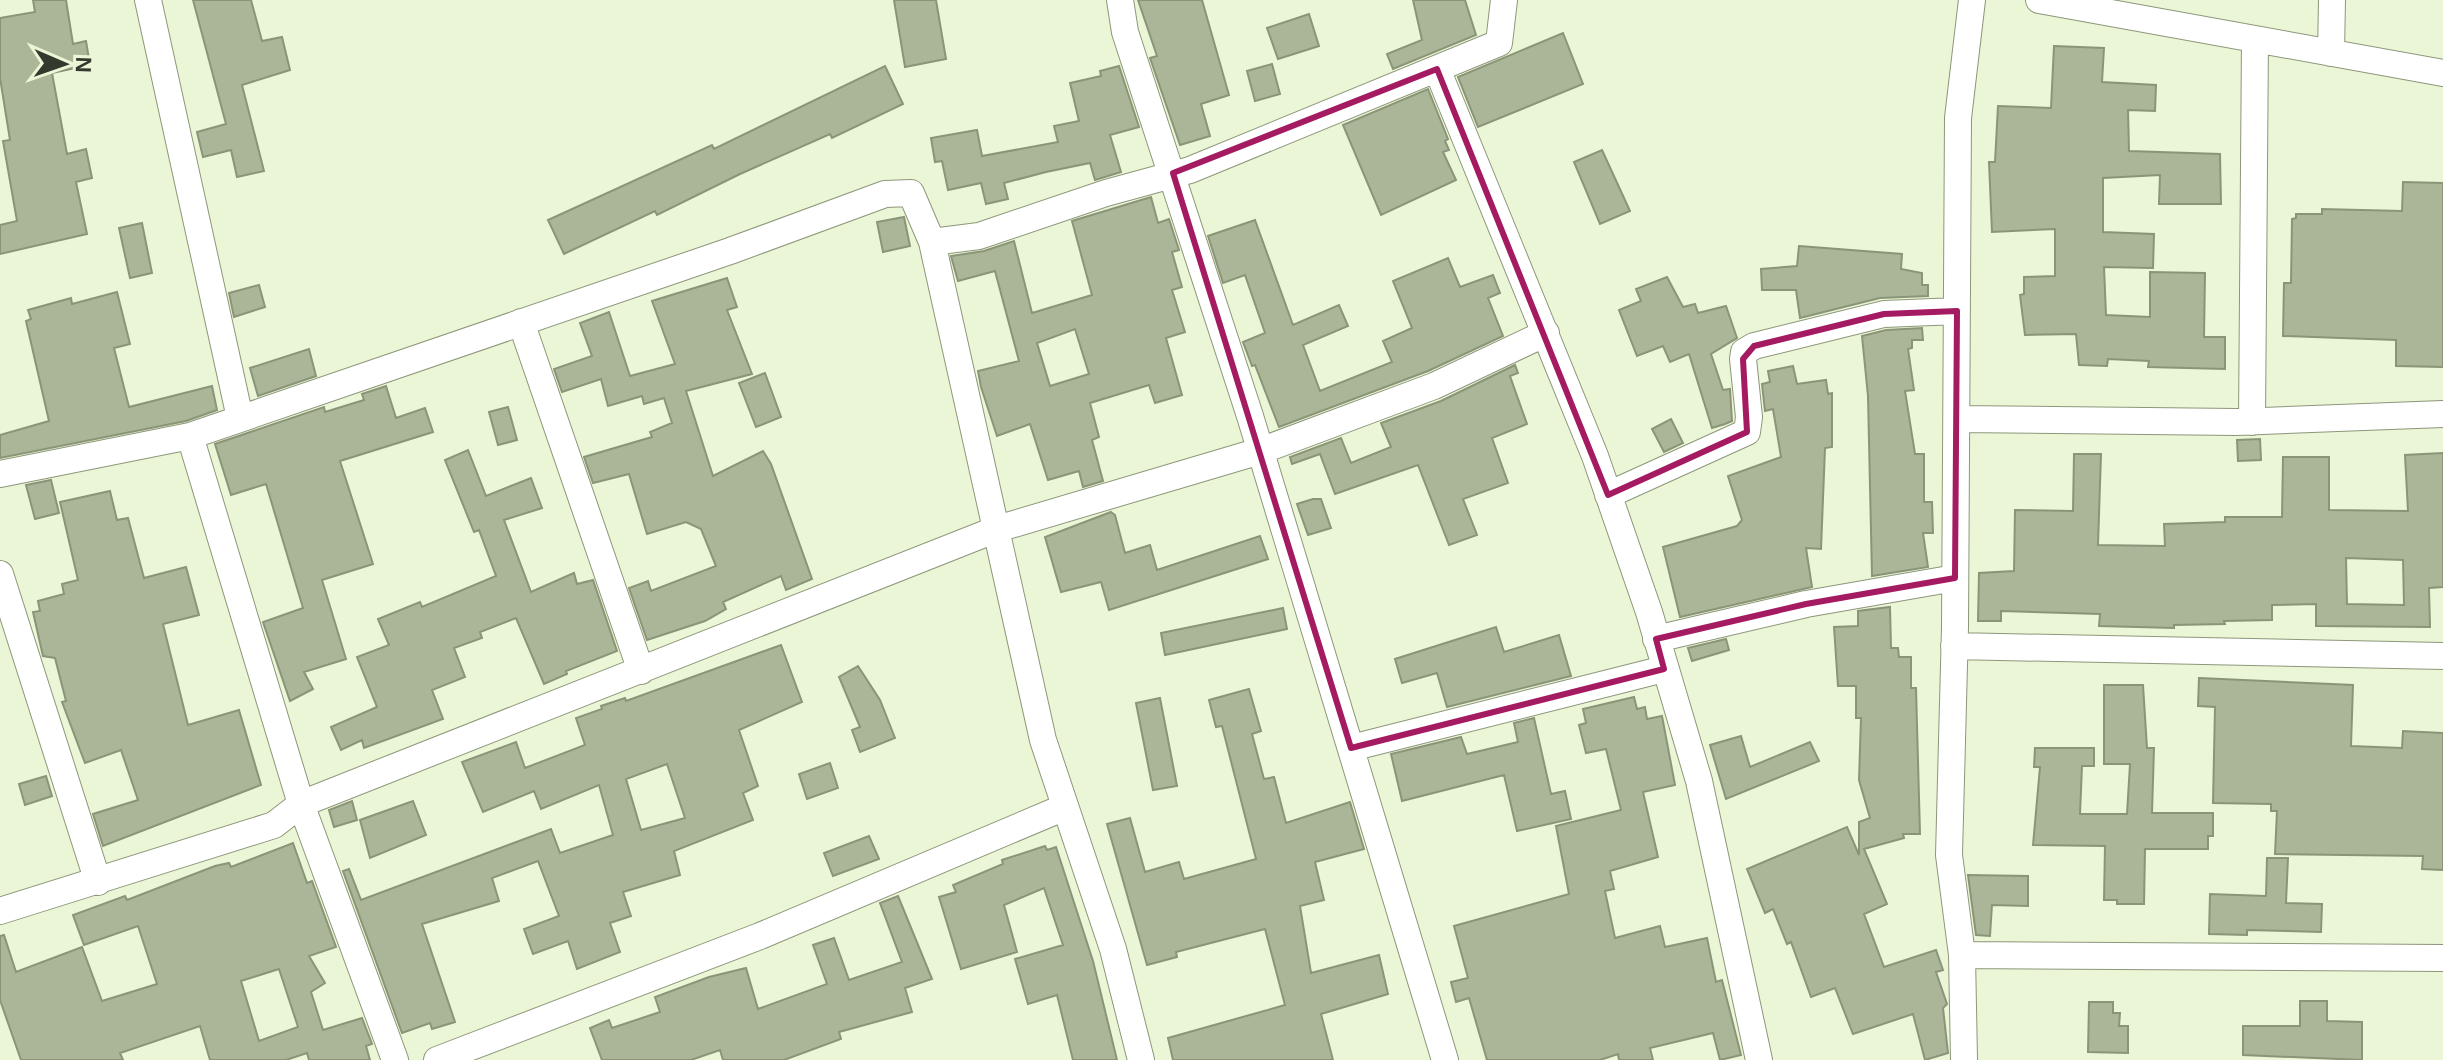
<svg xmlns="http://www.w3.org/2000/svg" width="2443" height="1060" font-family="Helvetica,sans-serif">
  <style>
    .building { fill: #abb699; stroke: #8a9578; stroke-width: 2; fill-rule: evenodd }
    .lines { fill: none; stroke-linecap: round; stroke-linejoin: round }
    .minor-casing { stroke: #8c977a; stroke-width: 28 }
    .minor { stroke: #fff; stroke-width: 26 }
    .marked { fill: none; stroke: #a51b62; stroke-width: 6; stroke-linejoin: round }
  </style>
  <rect width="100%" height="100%" fill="#ebf6d7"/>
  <!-- building -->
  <path class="building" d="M33,0h33l7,44 13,-3 4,24 -38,8 15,81 19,-5 6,29 -16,4 11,52 -87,20v-29l17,-4 -14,-80 7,-1 -10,-62v-60l35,-6z
    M193,0h58l11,41 20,-4 8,33 -48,15 22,86 -27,6 -6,-27 -28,7 -6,-25 29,-8z
    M894,0h42l10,59 -41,8z
    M1138,0h64l27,95 -28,9 9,32 -30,9 -30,-87 7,-2z
    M1413,0h52l11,35 -83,34 -6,-15 35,-14z
    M1309,14l10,32 -41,13 -11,-31z
    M1563,33l20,51 -105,43 -20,-50z
    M2054,46l50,2 -2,34 54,3 -1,26 -27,-1 1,41 91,3 1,50h-62l1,-29 -57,3v54l51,2 -1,34 -49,-1 2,48 44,2v-45l55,1 -1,64h21v32l-77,-2 1,-6 -41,-2 -1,7 -28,-1 -3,-31 -51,1 -5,-40 4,-1v-17l31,-1v-47l-63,3 -3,-70h6l3,-56 53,2z
    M1272,64l8,30 -25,7 -8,-30z
    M885,66l18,38 -71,34 -2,-4 -90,40 -83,41 -2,-4 -91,43 -16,-34 164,-75 2,4z
    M1119,66l20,61 -29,8 11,37 -26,8 -5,-17 -44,9 -42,11 4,16 -22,5 -5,-21 -33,7 -6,-29 -7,1 -4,-24 46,-8 5,26 76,-14 -4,-16 25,-5 -9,-38 31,-7 -1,-5z
    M1428,89l20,50 -3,2 4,9 -6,2 13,28 -75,35 -38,-90z
    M1602,150l28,61 -30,13 -26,-62z
    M2403,182l40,1v184l-47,-1v-26l-113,-4 1,-53h7l1,-64 4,-1v-4h26v-5l80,2z
    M1151,197l7,26 11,-4 10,31 -7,2 10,35 -10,3 13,42 -19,6 16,57 -27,8 -6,-18 -59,18 9,34 -7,3 11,41 -20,6 -4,-16 -31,9 -18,-56 -33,12 -16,-49 -3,-16 41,-10 -24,-90 -37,10 -7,-25 33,-5 30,-10 18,72 60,-18 -20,-74zM1075,329l14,45 -39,12 -13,-43z
    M904,217l6,29 -27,6 -6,-30z
    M1255,220l38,105 46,-20 9,21 -45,19 17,46 72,-29 -9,-21 29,-13 -19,-47 55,-23 12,29 33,-12 7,18 -12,5 15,38 -75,35 -149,56 -24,-62 -3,1 -9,-24 22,-9 -20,-58 -22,8 -15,-47z
    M142,223l10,50 -22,5 -11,-50z
    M1799,246l103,8 -1,15 21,4v12h6v11l-48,2 -80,20 -4,-28h-34l-1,-21 36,-3z
    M1667,277l16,30 12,-3 3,9 28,-7 11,32 -26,16 12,36 7,-1 2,32 -7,3 -13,4 -23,-74 -19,8 -7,-16 -26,10 -18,-46 22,-9 -5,-12z
    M727,278l10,29 -10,3 25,64 -66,17 27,85 50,-25 8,13 41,115 -26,11 -5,-14 -58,26 3,7 -21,12 -58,19 -18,-52 19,-7 3,10 65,-25 -15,-37 -15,-7 -39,12 -18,-60 -36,9 -9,-26 68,-20 -2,-5 22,-9 -8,-25 -20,6 -2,-8 -34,10 -7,-27 -39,13 -8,-23 38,-13 -12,-33 29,-11 21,64 45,-12 -23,-63z
    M259,285l6,22 -31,10 -5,-24z
    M117,292l13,52 -16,4 15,59 83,-21 5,24 -31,11 -186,37v-23l49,-14 -23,-100 5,-2 -3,-9 43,-12 1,6z
    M1922,328l1,12h-11v8l-4,1 6,41 -9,1 10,63h9v48h8l1,31h-10l5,34 -56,9 -4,-180 -6,-60 24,-6z
    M309,349l7,27 -58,20 -8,-28z
    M1515,365l3,8 -8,3 17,48 -35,14 16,45 -45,16 14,36 -28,10 -31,-80 -83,29 -15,-40 -28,10 -2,-7 51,-19 10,25 40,-16 -10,-24 60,-22z
    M1793,366l4,18 29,-4 2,14 4,-1v54l-7,1 -4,101 -15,-1 6,39 -132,30 -17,-70 74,-21 5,-6 -14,-44 53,-19 -8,-48 -8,2 -3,-27 8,-2 -2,-11z
    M765,373l16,44 -25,10 -17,-44z
    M386,386l10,32 29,-10 8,24 -93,29 33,103 -51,16 24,79 -42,13 9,17 -23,12 -27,-79 40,-14 -37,-124 -35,11 -16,-51 109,-37 1,5 39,-12 -2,-6z
    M508,407l9,33 -19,5 -9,-33z
    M1671,419l12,24 -19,9 -12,-23z
    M2260,439l1,21 -23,1 -1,-21z
    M468,450l18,46 45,-18 11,30 -38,12 27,72 43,-19 3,11 16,-4 24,71 -51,20 1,3 -23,10 -28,-66 -36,14 2,6 -28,10 11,29 -33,13 11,29 -79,29 -2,-8 -21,10 -10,-23 46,-20 -20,-50 32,-12 -11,-26 42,-17 2,5 74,-31 -17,-46 -5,2 -29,-72z
    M2443,453v134l-14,1 1,39 -114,-1v-22l-44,1v15l-48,1 1,3 -51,1v3l-75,-2 1,-12 -99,-3v10h-23l1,-48 35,-2 1,-61 58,1 1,-57h27l-3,91 67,1 -1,-22 61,-2v-5h57l1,-60h46v53l79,1 -3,-56zM2346,558l57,2 1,45 -57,-1z
    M51,480l8,33 -24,6 -9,-34z
    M110,491l7,29 11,-2 16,60 42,-11 13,48 -36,9 25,101 51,-15 22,75 -158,61 -10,-32 45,-14 -17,-50 -36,13 -23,-61 4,-1 -11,-43 -12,-2 -10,-44 7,-1 -2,-10 26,-7 -2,-10 16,-4 -18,-78z
    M1313,499h8l10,29 -23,7 -11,-31z
    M1111,512l4,3 10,38 25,-8 7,25 103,-34 8,23 -159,51 -8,-28 -40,10 -16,-55z
    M1890,607l1,41h7l1,9h12v31h5l4,146h-17l1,4 -40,11 23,55 -23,10 20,53 52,-17 7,20 -7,2 11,32 -4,4 5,45 -23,7 -12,-46 -60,20 -18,-46 -24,9 -20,-55 -4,2 -14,-35 -8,4 -18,-44 100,-42 12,28v-33l11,-4 -11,-38 2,-62h-5v-32h-18l-4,-59 24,-1v-15z
    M1283,608l4,21 -122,26 -4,-22z
    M1496,627l8,25 55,-17 12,41 -124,31 -10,-34 -35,10 -7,-24z
    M1726,639l3,11 -37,11 -4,-13z
    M781,645l21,57 -63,28 19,56 -15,7 10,27 -79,31 6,24 -57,17 8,24 -21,7 10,29 -43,17 -9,-28 -35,13 -9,-25 35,-13 -21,-55 -46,17 7,23 -77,23 33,98 -23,7 -2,-6 -28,10 -59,-162 6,-2 12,31 190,-71 9,24 53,-18 -14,-50 -58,24 -7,-18 -51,21 -21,-50 54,-20 9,26 60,-23 -9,-27 26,-9 -1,-3 24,-8 1,3zM667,764l18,54 -44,12 -15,-51z
    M858,666l22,34 15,38 -35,14 -8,-22 8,-3 -21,-50z
    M2199,678l154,7 -2,61 51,2 1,-17 40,2v137l-21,-1 1,-13 -148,-2 2,-43h-6v-7l-58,-1 2,-96 -17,-1z
    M2104,685h39l4,63h7l-2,65h61v23h-5v13h-63l-1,55h-27v-4h-13l1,-54 -72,-1 7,-78h-6l1,-19h59v18h-12l-2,48h47l3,-50h-26z
    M1249,689l12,42 -9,3 12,45 10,-2 12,46 64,-21 14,47 -49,13 9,38 -24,6 11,67 68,-18 9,39 -67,20 12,46h-160l-5,-22 117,-33 -20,-76 -89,23 1,5 -30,8 -40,-141 23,-6 15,54 34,-10 5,17 72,-20 -34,-133 -6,1 -7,-27z
    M1634,697l3,12 8,-2 2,12 15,-3 13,69 -32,7 15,65 -48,14 4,18 -9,2 10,47 45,-12 5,21 42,-9 9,44 6,-2 19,75 -21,5 -7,-27 -63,15 3,12h-34l-1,-6 -18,6h-113l-18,-62 -13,4 -5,-20 17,-4 -14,-52 115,-32 -13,-68 65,-16 -15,-61 -20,4 -7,-28 7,-2 -3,-14z
    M1160,698l17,88 -24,4 -17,-87z
    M1534,718l17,76 14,-3 6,28 -54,12 -13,-56 -102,26 -11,-47 70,-17 6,17 51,-12 -4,-19z
    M1741,736l9,31 60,-25 9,19 -93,38 -16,-54z
    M830,763l8,25 -31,11 -8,-25z
    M46,776l6,20 -27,9 -6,-21z
    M352,801l5,19 -23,7 -5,-17z
    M413,801l13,34 -56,23 -10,-38z
    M869,836l10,23 -46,17 -9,-23z
    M293,843l14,40 5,-2 24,66 -27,9 16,27 -14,9 12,38 39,-12 10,26 -6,2 4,14h-61l-2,-7 -21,7h-76l-10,-34 -80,27 3,7h-102l-21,-60v-64l4,-1 12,37 66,-25 20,54 55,-17 -19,-58 -54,19 -11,-30 52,-19 2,4 88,-34 14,-3 2,4zM279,969l19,58 -39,14 -18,-60z
    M1045,846l2,4 9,-3 37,114 24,99h-44l-16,-65 -29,9 -13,-45 48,-14 -19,-57 -40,17 13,47 -56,17 -22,-72 17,-5 -3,-7 50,-21 -1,-4z
    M2267,858h21l-2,45 36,1 -1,28 -74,-2v5l-38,-1 1,-40 56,2z
    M1968,875l60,1v30l-36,-1 -2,31 -14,-1z
    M898,896l34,83 -27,9 7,24 -73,20 2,7 -57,21h-61l-3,-10 -29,10h-89l-12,-32 19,-8 3,8 48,-16 -5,-15 54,-20 37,-9 12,41 69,-25 -14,-39 21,-7 15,42 53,-18 -22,-59z
    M2300,1001h27v20l35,1v38l-119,-5v-29h57z
    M2089,1002h24v11h7l-1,13h9v27l-40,-1z"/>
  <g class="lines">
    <!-- minor casing -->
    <g class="minor-casing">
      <path id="minor" d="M148,0l92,418
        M1120,0l5,32 125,384 195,644
        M2039,0l404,73
        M2331,53l1,-53
        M1437,69l158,387 54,156 50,169 60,279
        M932,242l47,-6 127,-43 84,-23 309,-127 5,-43
        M521,322l120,349
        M1957,419l280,3 206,-8
        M2252,422l3,-383
        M190,436l111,368 94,256
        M0,474l190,-38 540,-185 155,-57 26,-1 21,49 111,498 70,209 28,111
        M1608,495l139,-63 2,-15 -6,-58 1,-7 10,-6 130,-32 73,-3
        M0,574l98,308
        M1656,639l150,-35 149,-26
        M1954,646l489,10
        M1351,748l313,-79
        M0,911l274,-86 27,-21 696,-275 263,-78 174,-65 112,-53
        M1962,955l481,3
        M437,1060l323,-124 305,-129
        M1964,1060l-2,-105 -13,-100 6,-228 3,-509 14,-118"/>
    </g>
    <!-- minor -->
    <use href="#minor" class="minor"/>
  </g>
  <!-- marked area -->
  <path class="marked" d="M1437,69l171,426 139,-63 -4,-73 11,-13 130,-32 73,-3 -2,267 -149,26 -150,35 8,30 -313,79 -178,-575z"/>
  <!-- north arrow -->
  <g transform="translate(64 64) rotate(92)" stroke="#ebf6d7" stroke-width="6" paint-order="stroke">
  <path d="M0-6L14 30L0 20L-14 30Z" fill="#34392d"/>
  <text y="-12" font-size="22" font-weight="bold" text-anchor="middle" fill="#34392d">N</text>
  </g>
</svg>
